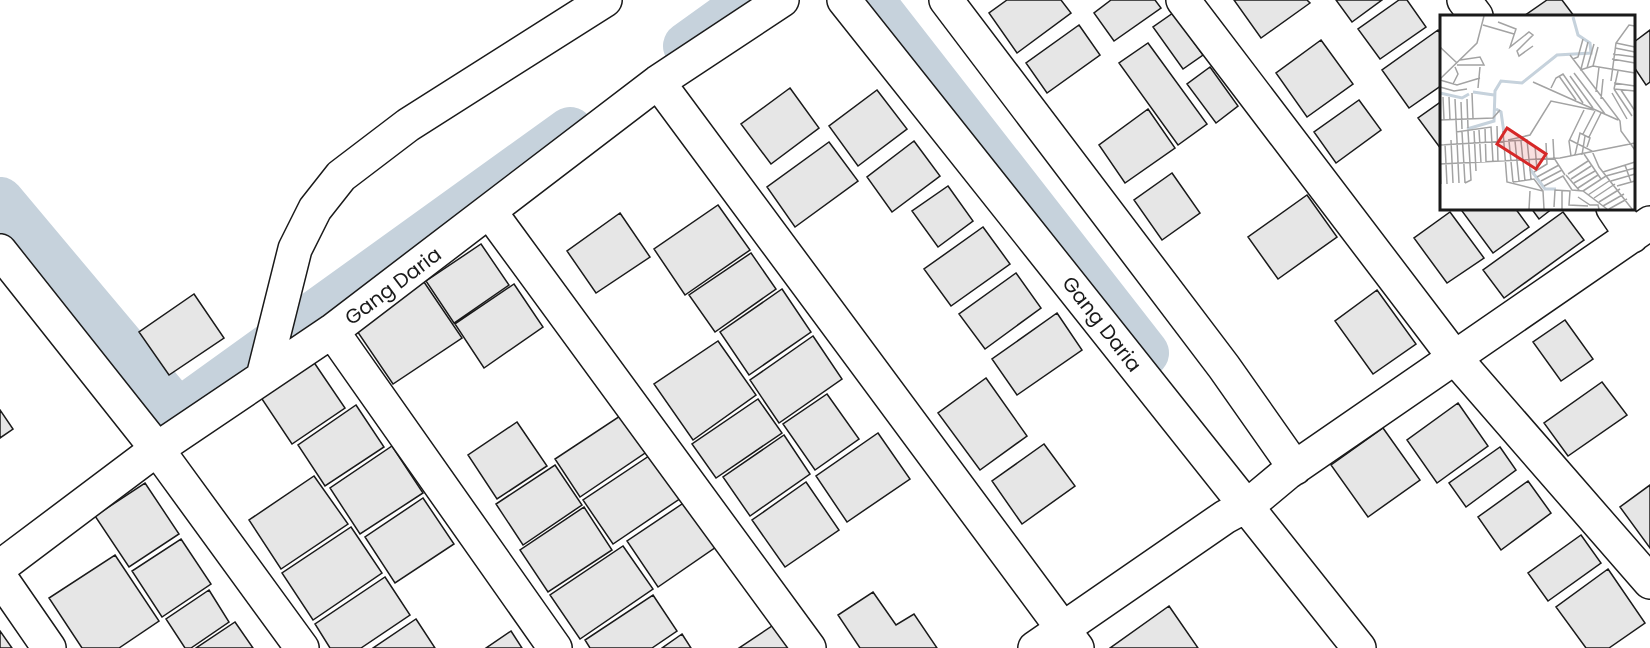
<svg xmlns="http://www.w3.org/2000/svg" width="1650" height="648" font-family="Poppins,sans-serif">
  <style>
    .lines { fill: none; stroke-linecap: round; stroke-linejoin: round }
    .canal { stroke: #c6d2dc; stroke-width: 48 }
    .building { fill: #e6e6e6; stroke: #1a1a1a; stroke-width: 1.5 }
    .minor-casing { stroke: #1a1a1a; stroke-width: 36 }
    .minor { stroke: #fff; stroke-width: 33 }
    .labels { text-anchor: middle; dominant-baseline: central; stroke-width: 4.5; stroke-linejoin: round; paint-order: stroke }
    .street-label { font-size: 20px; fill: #1a1a1a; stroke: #fff }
    .inset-river { fill: none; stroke: #c6d2dc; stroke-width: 3 }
    .inset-road { fill: none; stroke: #a3a3a3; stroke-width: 1.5 }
    .view { fill: #d62828; fill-opacity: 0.15; stroke: #d62828; stroke-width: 3 }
    .inset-edge { fill: none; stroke: #1a1a1a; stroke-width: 3 }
  </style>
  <rect width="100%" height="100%" fill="#fff"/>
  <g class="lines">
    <!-- canal -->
    <path class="canal" d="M870,0l275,353
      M687,46l64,-46
      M0,201l178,212 392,-282"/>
  </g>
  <!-- building -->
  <path class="building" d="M1007,0h54l10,13 -54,40 -28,-40z
    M1111,0h44l6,8 -47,33 -20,-28z
    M1234,0h73l3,3 -49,35z
    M1336,0h46l-30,22z
    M1399,0h8l19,27 -46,32 -22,-30z
    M1547,0h15l12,16h-50z
    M1173,13l30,42 -20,14 -30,-42z
    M1079,25l21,30 -53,38 -21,-30z
    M1438,30l4,6v49l-33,23 -27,-38z
    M1650,30v52l-4,3 -12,-18v-25z
    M1321,40l32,44 -46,33 -31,-44z
    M1148,43l59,81 -29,21 -59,-82z
    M1210,67l28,39 -22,17 -29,-39z
    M790,88l29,40 -48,36 -30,-40z
    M877,90l30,39 -49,37 -29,-40z
    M1359,100l22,30 -45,33 -22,-31z
    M1442,101v48h-1l-23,-31z
    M1148,109l27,39 -50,35 -26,-38z
    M914,141l26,35 -48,36 -25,-35z
    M829,142l29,39 -63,46 -28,-40z
    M1172,173l28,40 -38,27 -28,-40z
    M948,186l25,35 -35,26 -26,-36z
    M1307,195l30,42 -59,42 -30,-42z
    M718,205l32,45 -65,45 -31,-46z
    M1466,208h49l14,19 -36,26 -31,-42z
    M1531,208h22l-14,11z
    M1450,212l34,46 -37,25 -33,-45z
    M1563,212l21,28 -80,58 -21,-28z
    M620,213l30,44 -54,36 -29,-42z
    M983,227l27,37 -59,42 -27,-37z
    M481,244l28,41 -55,38 -28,-42z
    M751,253l25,36 -61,43 -26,-37z
    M1016,273l25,35 -56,41 -26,-35z
    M424,282l38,56 -69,46 -38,-56z
    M514,284l29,43 -59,41 -29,-44z
    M782,289l29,43 -62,43 -29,-43z
    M1377,290l39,54 -43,30 -38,-53z
    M194,294l30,44 -55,37 -30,-43z
    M1057,313l25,37 -65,45 -25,-36z
    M1565,320l28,39 -32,22 -28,-39z
    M813,336l29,43 -63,44 -29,-43z
    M718,341l38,54 -63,45 -39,-56z
    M311,358l34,50 -53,36 -34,-51z
    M986,378l41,58 -47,34 -42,-57z
    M1602,382l25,33 -59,41 -24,-33z
    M827,394l32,45 -44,31 -32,-46z
    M758,399l24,34 -66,45 -24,-34z
    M1458,403l30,43 -51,37 -30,-43z
    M356,405l28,42 -59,39 -27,-41z
    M0,410l13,19 -13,9z
    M623,414l25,37 -68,46 -25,-38z
    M517,422l30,44 -50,33 -29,-44z
    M1383,428l37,52 -52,37 -37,-52z
    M878,433l32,46 -63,43 -31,-46z
    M784,435l26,39 -60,42 -27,-39z
    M1044,444l31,42 -53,38 -30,-43z
    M392,446l31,47 -63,41 -30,-46z
    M1500,447l16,23 -50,37 -17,-24z
    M652,454l29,44 -68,46 -30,-44z
    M555,465l27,40 -59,40 -27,-41z
    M314,476l34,48 -67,45 -32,-49z
    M1528,481l23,32 -50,37 -23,-33z
    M806,482l33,48 -54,37 -33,-47z
    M145,483l34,51 -50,33 -34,-51z
    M1650,485v63l-30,-41z
    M423,498l31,46 -59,39 -30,-46z
    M685,502l31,45 -58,40 -31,-46z
    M584,507l28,43 -64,42 -28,-42z
    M351,527l31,46 -69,47 -31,-47z
    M1581,535l20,28 -53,38 -20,-28z
    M181,539l30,45 -49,33 -30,-46z
    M623,546l30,43 -73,50 -30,-44z
    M115,555l44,66 -40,27h-37l-33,-50z
    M1608,569l37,54 -36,25h-23l-30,-41z
    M385,577l25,38 -49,33h-31l-15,-24z
    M209,590l20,32 -38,26h-6l-19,-29z
    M873,592l23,33 18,-11 23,34h-77l-22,-33z
    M653,595l24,36 -25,17h-62l-5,-8z
    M1169,606l29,42h-88z
    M416,619l19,29h-62z
    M235,622l18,26h-57z
    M775,624l16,24h-52z
    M0,631l12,17h-12z
    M511,631l11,17h-36z
    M682,634l9,14h-29z"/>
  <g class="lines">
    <!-- minor casing -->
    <g class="minor-casing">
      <path id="minor" d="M844,0l515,648
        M946,0l278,367 71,101
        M1183,0l272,358 195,224
        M1464,0l12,16
        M658,82l419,566
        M1613,208l19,28
        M490,212l319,436
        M0,251l157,198 145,199
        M332,331l223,317
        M263,377l32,-128 20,-40 26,-33 67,-51 197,-125
        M0,567l157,-118 175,-118 326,-249 124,-82
        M0,577l49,71
        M1035,648l190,-131 26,-14 36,-30 363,-250"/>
    </g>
    <!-- minor -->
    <use href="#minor" class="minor"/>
  </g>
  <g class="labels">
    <!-- street labels -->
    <g class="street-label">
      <text transform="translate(393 286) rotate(-37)">Gang Daria</text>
      <text transform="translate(1102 324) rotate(52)">Gang Daria</text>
    </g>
  </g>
  <!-- overview -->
  <g transform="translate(1440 15)">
    <rect width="195" height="195" fill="#fff"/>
    <path class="inset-river" d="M33,77l21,3M0,78l22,5 7,-4M56,94l5,3 3,21M27,114l27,-8 1,-30 6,-10 21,2 35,-28 34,-2 -1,-10 -12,-8 -5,-18M90,154l15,20h11"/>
    <path class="inset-road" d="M58,7l18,7 -6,18 19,-15 4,3 -16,16 2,5 14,-10M43,10l31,9M176,28l19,4M0,32l17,16M175,33l20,4M173,39l22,3M130,40l50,66 1,10 14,19M133,44l5,-2 5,-18M172,44l23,4M17,50h27l-4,-8 -20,3M153,51l5,-19M147,53l7,-24M141,54l7,-27M140,55l13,-4 42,7M134,58l31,41M119,61l17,24M130,61l23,32M0,64l37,-36 7,-27M0,65l17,5 23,-7M171,66l5,-38 13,-18 6,1M93,67l85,38M174,68l21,3M13,69l5,-10 -3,-7M0,72l14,4 13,-2M38,73l2,-21M111,73l5,-10 7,-4 20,29M174,74l18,27M174,74l21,2M174,74l4,-18M181,75l14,21M156,77l3,-25M32,78l1,25M172,78l15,26M3,82l1,23M9,82l1,23M15,84l4,84M27,84l1,29M161,84l2,-20M21,87l1,27M0,105l53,-2 7,-8M57,111l1,36M45,113l1,34M39,115l2,33M34,116l2,40M63,116l4,51 36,9 1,18M16,117l35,-5 2,35M22,117l3,51M143,119l12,-23M149,122l12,-24M113,124l1,19 11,17M11,125l2,43M68,125l22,-5 21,-34 43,9M130,125l22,11 7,16 33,42M69,126l4,41M75,126l4,40M81,126l4,40M5,129l2,40M0,130l87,-5 4,39M95,131l2,24M0,137l1,32M144,139l17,25M135,140l5,-22 10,5 -3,9M142,140l3,-19M131,141l-2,-15 15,-31M0,149l120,-6 75,-15M185,150l6,17M94,157l13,-8 -1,-21M163,157l32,-10M128,159l20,-13M126,160l13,15M97,162l22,-12M131,164l20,-13M101,166l21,-11M171,166l24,-7M73,167l21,-3 9,12M25,168l6,-3 -3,-49M134,168l21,-12M104,171l19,-10 9,14 11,1 24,18M177,171l18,-5M138,173l20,-13M143,176l23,-15 29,-8M148,180l21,-14M138,182l12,8h8l1,4M154,183l21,-14M159,187l21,-13M163,191l21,-12M114,192l1,-17 15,1 -1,14 19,1M89,194l1,-18M122,194v-19M169,194l18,-10"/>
    <path class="view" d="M67,113l39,26 -10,15 -39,-25z"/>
    <rect width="195" height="195" class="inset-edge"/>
  </g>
</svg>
